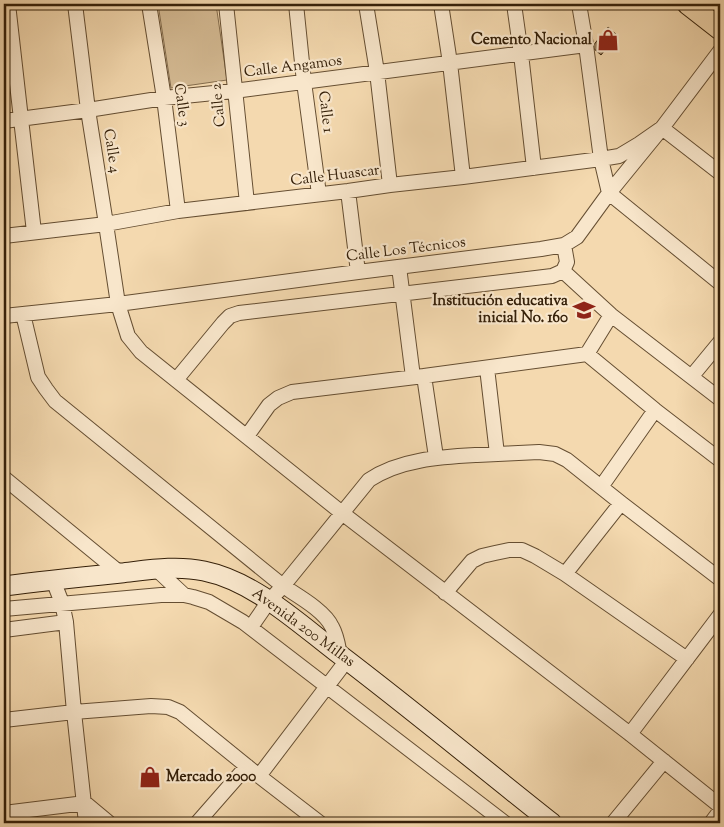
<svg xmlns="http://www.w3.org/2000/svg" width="724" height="827" font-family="'Sorts Mill Goudy',serif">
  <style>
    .green { fill: #d4ba93; stroke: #846d4e }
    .building { fill: #98805f; stroke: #352009 }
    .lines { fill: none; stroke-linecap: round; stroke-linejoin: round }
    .street-casing { stroke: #654e32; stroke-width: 16 }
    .secondary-casing { stroke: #352009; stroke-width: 21 }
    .primary-casing { stroke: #352009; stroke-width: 23 }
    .street { stroke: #f8e6cb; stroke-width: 14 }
    .secondary { stroke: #f8e6cb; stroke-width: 19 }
    .primary { stroke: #f4d9af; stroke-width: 21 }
    .labels { text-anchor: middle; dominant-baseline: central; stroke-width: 4.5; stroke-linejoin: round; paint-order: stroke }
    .poi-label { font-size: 15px; font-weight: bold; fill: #352009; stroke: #f8e6cb; text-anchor: end }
    .street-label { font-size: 15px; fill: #352009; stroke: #f8e6cb }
  </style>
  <rect width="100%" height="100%" fill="#f4d9af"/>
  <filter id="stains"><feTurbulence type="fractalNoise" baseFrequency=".004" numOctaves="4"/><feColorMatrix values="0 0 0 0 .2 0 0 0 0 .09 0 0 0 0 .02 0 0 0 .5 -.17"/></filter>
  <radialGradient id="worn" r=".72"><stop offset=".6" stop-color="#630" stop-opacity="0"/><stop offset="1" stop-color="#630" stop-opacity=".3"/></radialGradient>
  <!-- green -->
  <path class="green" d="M158,4h58l11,76 -56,8z"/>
  <!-- building -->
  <path class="building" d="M608,27l9,8 -16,20 -9,-8z"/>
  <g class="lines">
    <!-- street casing -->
    <g class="street-casing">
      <path id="street" d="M8,4l13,115 13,113
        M75,4l13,106 18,114 12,80 10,32 13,16 201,161 288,221 90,72
        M149,4l15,94 14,113
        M226,4l21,199
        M296,4l8,78 15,112
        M366,4l11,68 13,113
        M441,4l9,59 13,114
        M514,4l7,50 13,114
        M579,4l7,41 15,114 8,34 111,90
        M4,121l84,-11 76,-12 70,-7 352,-46
        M348,191l10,81
        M4,236l102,-12 72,-13 170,-20 42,-6 73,-8 138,-18 18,-3 20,-12 23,-16 58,45
        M399,267l14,110
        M563,271l4,-9 -3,-17
        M23,314l15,63 8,12 9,12 228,185c15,10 42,25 49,41 5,9 6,18 8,28
        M4,316l114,-12 240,-32 183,-23 23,-4 13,-8 32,-44 53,-65 58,-77
        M587,354l24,-39
        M487,368l10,86
        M424,376l12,81
        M692,376l28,-34
        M176,380l47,-57 7,-7 9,-3 313,-37 11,-5 48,44 109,84
        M247,436l22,-31 9,-7 14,-6 132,-16 163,-22 68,56 65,50
        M4,478l116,95
        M601,487l54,-77
        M156,569l28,26
        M565,574l56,-71
        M53,580l9,23 4,19 8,90 12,111
        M445,593l27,-32 10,-5 13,-3 14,-3h13l13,6 30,18 122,85
        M4,609l157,-14h23l9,2 16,5 34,20 262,201
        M251,627l18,-26 14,-15 86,-106c31,-21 72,-23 108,-25 21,-1 41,-2 62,-3l16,2 12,6 54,43 99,76
        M4,630l62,-8
        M4,720l70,-8 77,-6 17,1 12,5 79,64 61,47
        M630,734l90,-119
        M259,776l88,-116
        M4,813l81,-10 24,20
        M197,823l50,-57
        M613,823l51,-62
        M711,823l9,-12"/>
    </g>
    <!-- secondary casing -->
    <g class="secondary-casing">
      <path id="secondary" d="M4,586c39,-5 78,-9 117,-13 27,-3 55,-8 83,-2 49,10 92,50 131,80 74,56 145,115 217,172"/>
    </g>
    <!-- primary casing -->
    <g class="primary-casing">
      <path id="primary" d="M688,4l32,25"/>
    </g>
    <!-- street -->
    <use href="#street" class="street"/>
    <!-- secondary -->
    <use href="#secondary" class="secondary"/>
    <!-- primary -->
    <use href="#primary" class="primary"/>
  </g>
  <!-- icons -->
  <defs>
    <g id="shop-bare" transform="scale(1.725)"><path d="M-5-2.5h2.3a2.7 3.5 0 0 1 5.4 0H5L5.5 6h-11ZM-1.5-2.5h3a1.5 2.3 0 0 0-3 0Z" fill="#8f2418" stroke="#f8e6cb" stroke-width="2.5" paint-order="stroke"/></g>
    <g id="school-bare" transform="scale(1.725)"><path d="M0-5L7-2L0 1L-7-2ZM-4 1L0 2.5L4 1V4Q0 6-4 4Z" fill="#8f2418" stroke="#f8e6cb" stroke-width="2.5" paint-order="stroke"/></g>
  </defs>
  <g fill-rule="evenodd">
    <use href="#shop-bare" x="608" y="40"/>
    <use href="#school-bare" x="584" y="310"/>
    <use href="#shop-bare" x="150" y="777"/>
  </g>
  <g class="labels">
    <!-- poi labels -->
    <g class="poi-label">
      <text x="592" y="40">Cemento Nacional</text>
      <text x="568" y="301">Institución educativa<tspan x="568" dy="17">inicial No. 160</tspan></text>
      <text x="166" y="777" text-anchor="start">Mercado 2000</text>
    </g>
    <!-- street labels -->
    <g class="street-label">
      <text transform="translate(293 67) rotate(-7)">Calle Angamos</text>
      <text transform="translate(181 105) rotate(82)">Calle 3</text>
      <text transform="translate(219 105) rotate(-96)">Calle 2</text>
      <text transform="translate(325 112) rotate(83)">Calle 1</text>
      <text transform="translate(111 151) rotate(81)">Calle 4</text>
      <text transform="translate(335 176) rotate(-7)">Calle Huascar</text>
      <text transform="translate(406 250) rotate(-7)">Calle Los Técnicos</text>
      <text transform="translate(303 628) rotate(36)">Avenida 200 Millas</text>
    </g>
  </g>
  <!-- margin -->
  <rect width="724" height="827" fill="none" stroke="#f4d9af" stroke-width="20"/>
  <rect x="5" y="5" width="714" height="817" fill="none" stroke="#352009" stroke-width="2.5"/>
  <rect x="10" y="10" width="704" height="807" fill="none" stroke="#352009"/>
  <rect width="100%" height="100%" filter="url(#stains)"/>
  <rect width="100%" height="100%" fill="url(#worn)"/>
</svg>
